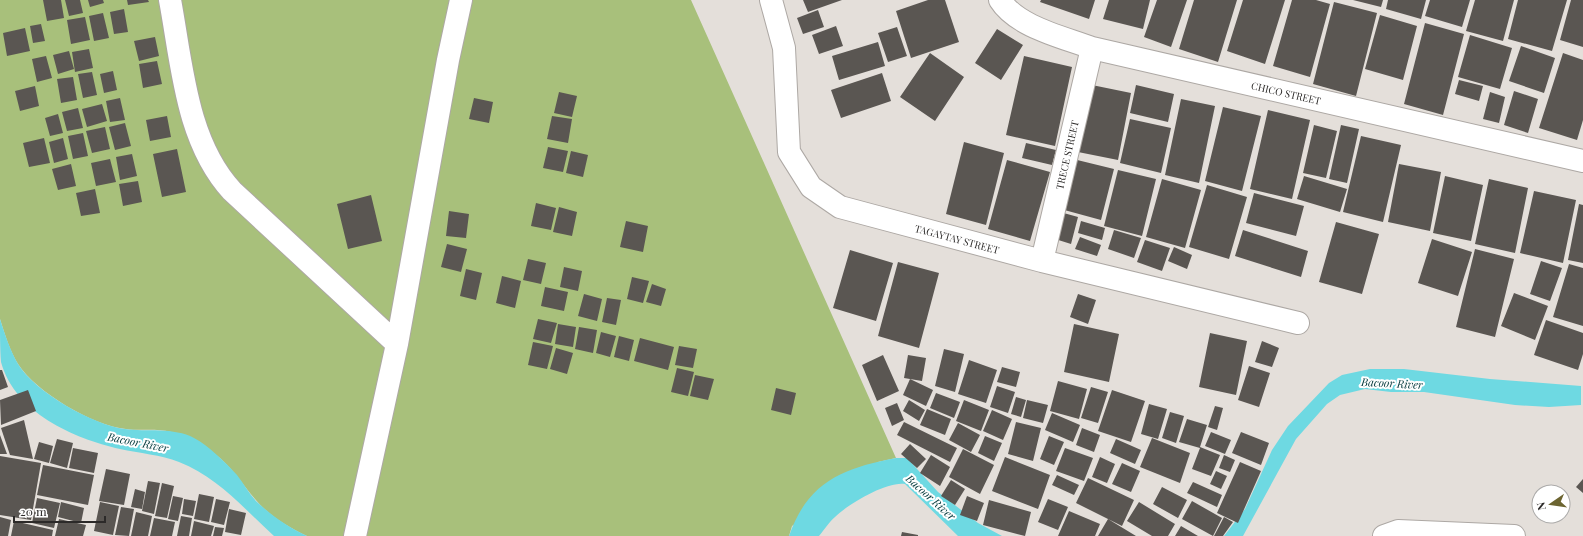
<svg xmlns="http://www.w3.org/2000/svg" width="1583" height="536" font-family="'Playfair Display',serif">
  <style>
    .green { fill: #a8c07b }
    .water { fill: #6ed9e2 }
    .building { fill: #5a5652 }
    .lines { fill: none; stroke-linecap: round; stroke-linejoin: round }
    .minor-casing { stroke: #ada8a4; stroke-width: 24 }
    .minor { stroke: #fff; stroke-width: 22 }
    .labels { text-anchor: middle; dominant-baseline: central; stroke-width: 4; stroke-linejoin: round; paint-order: stroke }
    .street-label { font-size: 10px; fill: #2c2a29; stroke: #fff }
    .water-label { font-size: 11px; font-style: italic; fill: #00373a; stroke: #fff }
  </style>
  <rect width="100%" height="100%" fill="#e4dfda"/>
  <!-- green -->
  <path class="green" d="M0,0h691l205,458 -18,4 -86,64 -3,10h-482c-19,-9 -38,-20 -52,-37 -13,-15 -24,-33 -40,-45 -8,-6 -35,-20 -44,-22 -14,-4 -31,-1 -45,-3 -33,-3 -90,-37 -108,-65 -8,-13 -13,-29 -18,-45z"/>
  <!-- water -->
  <path class="water" d="M0,319c5,16 10,31 18,45 17,28 75,61 107,65 21,3 49,-2 69,9 15,8 31,24 43,37 7,9 12,19 20,27 15,14 31,25 50,34h-33c-30,-27 -56,-59 -95,-74 -18,-7 -40,-9 -59,-13 -47,-11 -105,-36 -119,-87 -1,-13 -1,-30 -1,-43z
    M1370,369h34l86,10 91,7v19l-32,2 -34,-2 -91,-13h-33l-26,-3 -25,6 -13,9 -31,35 -53,97h-19l21,-27 27,-59 16,-24 41,-43 13,-8z
    M896,458h11l31,34 40,31 24,13h-44l-53,-52c-18,-3 -57,20 -70,33 -6,5 -11,13 -16,19h-30c19,-55 55,-68 107,-78z"/>
  <!-- building -->
  <path class="building" d="M43,0h18l3,18 -17,3z
    M65,0h15l3,13 -14,3z
    M88,0h15l1,3 -14,4z
    M127,0h21l1,2 -21,3z
    M803,0h39l-34,12z
    M928,0h17l14,42 -48,16 -15,-47z
    M1041,0h54l-6,19 -49,-17z
    M1109,0h41l-7,29 -40,-10z
    M1157,0h30l-16,47 -27,-10z
    M1194,0h43l-19,62 -39,-13z
    M1243,0h42l-20,64 -38,-13z
    M1292,0h24l14,4 -20,73 -37,-11z
    M1353,0h30l-2,7z
    M1388,0h38l-5,19 -35,-10z
    M1430,0h40l-8,27 -37,-11z
    M1475,0h39l-11,41 -37,-10z
    M1518,0h49l-15,51 -44,-12z
    M1571,0h12v47l-23,-7z
    M1334,2l43,11 -21,83 -43,-12z
    M124,9l4,23 -14,2 -4,-22z
    M818,10l6,17 -21,7 -6,-16z
    M103,13l6,25 -15,3 -5,-25z
    M1380,15l37,11 -14,54 -38,-11z
    M85,17l5,23 -19,4 -4,-24z
    M1425,23l39,11 -21,81 -39,-11z
    M41,24l4,17 -12,2 -3,-17z
    M836,26l7,20 -24,8 -7,-19z
    M897,27l10,29 -19,6 -10,-29z
    M25,28l5,23 -23,5 -4,-23z
    M997,29l26,16 -22,35 -26,-17z
    M1470,35l42,13 -12,41 -42,-12z
    M155,37l4,19 -20,5 -5,-20z
    M878,42l7,24 -46,14 -7,-24z
    M1521,46l34,12 -11,35 -35,-12z
    M89,49l4,19 -18,4 -3,-20z
    M69,51l5,18 -16,5 -5,-19z
    M930,53l34,24 -29,44 -35,-24z
    M1563,53l20,7v60l-6,20 -38,-12z
    M46,56l6,22 -15,4 -5,-23z
    M1024,56l48,11 -17,79 -49,-11z
    M157,61l5,23 -19,4 -4,-24z
    M113,71l4,19 -13,3 -4,-19z
    M92,72l5,23 -14,3 -5,-24z
    M882,73l9,28 -50,17 -10,-28z
    M73,77l4,23 -16,3 -4,-24z
    M1459,80l24,6 -4,15 -24,-7z
    M1087,84l44,9 -13,67 -45,-9z
    M1136,85l38,9 -6,28 -38,-9z
    M35,86l4,20 -19,5 -5,-20z
    M1514,91l24,8 -10,34 -24,-8z
    M559,92l18,4 -5,21 -18,-4z
    M1490,92l15,5 -6,26 -16,-4z
    M120,98l5,22 -15,2 -4,-21z
    M474,98l19,4 -4,21 -20,-4z
    M1181,99l34,7 -16,77 -34,-8z
    M102,104l5,17 -20,6 -5,-18z
    M1223,107l38,9 -19,75 -37,-10z
    M78,108l5,20 -16,3 -5,-19z
    M1268,110l42,10 -18,79 -42,-10z
    M58,114l5,19 -13,3 -5,-18z
    M167,116l4,21 -21,4 -4,-21z
    M552,116l20,3 -4,24 -21,-4z
    M1130,119l41,9 -10,45 -41,-10z
    M125,123l6,23 -16,4 -6,-23z
    M1314,125l23,6 -11,47 -23,-5z
    M1341,125l18,4 -12,54 -18,-4z
    M105,127l5,22 -18,4 -6,-22z
    M83,133l5,23 -15,3 -5,-23z
    M1361,136l40,9 -18,77 -40,-10z
    M44,138l6,25 -21,4 -6,-24z
    M63,138l5,21 -14,4 -5,-21z
    M964,142l40,11 -18,72 -40,-11z
    M1026,143l30,7 -4,15 -30,-7z
    M548,147l20,4 -5,21 -20,-4z
    M177,149l9,43 -24,5 -9,-43z
    M571,151l17,4 -5,22 -17,-4z
    M132,154l5,22 -17,4 -4,-23z
    M1069,158l45,11 -13,51 -44,-12z
    M110,159l6,23 -20,4 -5,-23z
    M1007,160l43,12 -20,69 -42,-12z
    M71,164l5,22 -18,4 -6,-21z
    M1399,164l42,8 -11,59 -42,-9z
    M1118,170l38,9 -14,57 -38,-10z
    M1304,176l43,13 -7,23 -43,-13z
    M1445,176l38,9 -12,56 -38,-8z
    M1162,179l39,11 -16,58 -39,-11z
    M1489,179l39,9 -13,65 -40,-9z
    M138,181l4,21 -19,4 -4,-22z
    M1207,185l40,12 -18,62 -40,-12z
    M95,189l5,24 -19,3 -5,-23z
    M1534,191l42,9 -13,63 -43,-10z
    M1254,193l50,13 -8,30 -50,-13z
    M371,195l11,46 -34,8 -11,-45z
    M536,203l20,5 -5,22 -20,-4z
    M1579,204l4,1v58l-15,-3z
    M559,207l18,5 -5,24 -19,-4z
    M449,211l20,3 -3,24 -20,-2z
    M1060,212l18,5 -7,27 -19,-6z
    M626,221l22,5 -5,26 -23,-5z
    M1081,221l24,7 -3,12 -24,-7z
    M1336,222l43,12 -17,60 -43,-12z
    M1114,230l27,8 -7,20 -26,-9z
    M1243,230l65,21 -7,26 -66,-21z
    M1080,237l21,8 -4,11 -22,-7z
    M1432,239l40,13 -14,44 -40,-13z
    M1145,240l25,8 -8,23 -25,-9z
    M447,244l20,5 -6,23 -20,-5z
    M1174,247l18,8 -5,14 -19,-8z
    M1475,249l39,10 -19,78 -39,-10z
    M850,250l43,13 -17,58 -43,-13z
    M528,259l18,4 -5,21 -18,-4z
    M1541,261l21,7 -12,33 -20,-7z
    M898,262l41,11 -20,75 -41,-12z
    M1569,264l14,4v58l-30,-9z
    M564,267l18,4 -4,20 -18,-4z
    M466,269l16,4 -6,27 -16,-4z
    M502,276l19,5 -6,27 -19,-5z
    M632,277l17,4 -6,22 -16,-4z
    M652,284l14,5 -5,17 -15,-4z
    M545,287l23,5 -4,19 -23,-5z
    M1514,293l34,13 -13,34 -34,-14z
    M584,294l18,5 -5,22 -19,-5z
    M1078,294l18,6 -8,24 -18,-7z
    M607,298l14,2 -5,25 -14,-3z
    M538,319l19,4 -6,20 -18,-4z
    M1546,320l37,13v21l-5,16 -44,-15z
    M558,324l18,3 -3,20 -18,-3z
    M1074,324l45,10 -10,48 -45,-10z
    M579,327l18,3 -4,23 -18,-4z
    M601,332l15,4 -6,21 -14,-4z
    M1210,333l37,8 -11,54 -37,-8z
    M619,336l15,4 -5,21 -15,-4z
    M640,338l34,9 -6,23 -34,-9z
    M1262,341l17,7 -7,19 -17,-5z
    M533,342l20,4 -6,23 -19,-4z
    M679,346l18,3 -4,19 -18,-3z
    M556,348l17,5 -6,21 -17,-5z
    M944,349l20,5 -9,38 -20,-6z
    M883,355l16,36 -22,10 -15,-36z
    M908,355l18,3 -4,23 -18,-3z
    M969,360l28,10 -11,33 -28,-9z
    M1249,366l21,7 -11,34 -21,-7z
    M1002,367l18,5 -4,15 -19,-5z
    M677,368l17,4 -6,24 -17,-4z
    M0,370h2l6,17 -8,3z
    M695,375l19,4 -6,21 -18,-4z
    M910,379l23,11 -7,16 -23,-11z
    M1058,381l29,8 -8,30 -29,-8z
    M997,386l18,6 -7,21 -18,-6z
    M1091,387l17,5 -10,31 -17,-5z
    M776,388l20,5 -5,22 -20,-5z
    M28,390l8,21 -35,14 -1,-25z
    M1112,390l33,11 -14,41 -33,-11z
    M936,393l24,9 -6,16 -24,-10z
    M1016,397l10,3 -5,17 -10,-3z
    M909,400l16,10 -6,11 -16,-10z
    M964,400l25,10 -8,21 -25,-10z
    M1027,400l21,5 -5,18 -20,-5z
    M897,403l7,17 -12,6 -7,-18z
    M1149,404l18,5 -9,30 -17,-5z
    M1215,406l8,2 -6,22 -9,-3z
    M927,409l24,10 -6,16 -25,-10z
    M992,410l20,9 -9,21 -20,-9z
    M1170,412l14,4 -8,27 -14,-5z
    M1052,413l28,12 -7,17 -28,-12z
    M1187,419l20,6 -7,22 20,8 -9,21 -19,-7 8,-21 -21,-6z
    M24,420l9,39 -23,-4 -9,-27z
    M904,422l53,26 -7,14 -53,-27z
    M1016,422l25,6 -8,33 -25,-7z
    M958,423l22,12 -9,17 -22,-12z
    M1082,428l18,7 -6,17 -18,-7z
    M1211,432l20,8 -6,14 -20,-8z
    M1241,432l28,11 -8,22 -29,-12z
    M0,435l7,19h-7z
    M985,436l17,7 -8,18 -16,-8z
    M1049,436l15,6 -10,23 -14,-6z
    M1152,438l38,15 -10,30 -40,-16z
    M57,439l16,4 -6,25 -17,-5z
    M1116,439l25,11 -6,14 -25,-11z
    M39,442l14,4 -4,17 -15,-4z
    M910,444l16,15 -9,9 -16,-14z
    M73,448l25,5 -4,20 -25,-5z
    M1065,448l28,10 -9,23 -28,-10z
    M963,449l31,16 -14,29 -31,-17z
    M931,455l19,12 -10,19 -20,-13z
    M1224,455l11,5 -5,12 -11,-4z
    M0,456l41,7 -10,57 -31,-5z
    M1005,457l45,18 -12,34 -46,-18z
    M1100,457l15,7 -8,19 -15,-6z
    M1240,462l21,9 -23,52 -21,-10z
    M1122,463l18,8 -9,21 -19,-8z
    M43,465l51,10 -6,30 -51,-10z
    M106,469l24,5 -6,31 -25,-4z
    M1216,471l11,5 -6,13 -11,-5z
    M1057,475l22,10 -5,10 -22,-10z
    M1088,478l46,22 -12,26 -46,-23z
    M1583,479v14l-7,-6z
    M951,480l14,9 -10,16 -14,-9z
    M148,481l12,2 -6,31 -12,-3z
    M1193,482l29,13 -5,12 -30,-14z
    M162,483l12,3 -7,32 -12,-2z
    M1162,487l25,13 -9,18 -25,-14z
    M135,489l10,3 -3,17 -11,-2z
    M199,494l15,3 -5,25 -15,-3z
    M173,496l10,2 -5,23 -10,-2z
    M967,496l17,7 -7,18 -17,-6z
    M37,498l23,5 -6,25 -22,-5z
    M184,499l12,2 -3,15 -11,-2z
    M216,499l14,3 -6,23 -13,-3z
    M1048,499l20,8 -10,23 -20,-8z
    M989,500l42,12 -6,24 -42,-11z
    M1192,501l30,17 -9,18 -31,-17z
    M61,502l23,6 -3,15 -23,-6z
    M100,502l19,4 -6,29 -19,-4z
    M1139,502l36,22 -7,12h-16l-25,-15z
    M121,507l13,2 -5,27 -14,-1z
    M229,509l17,4 -5,22 -16,-3z
    M1069,511l31,13 -5,12h-37z
    M136,512l16,4 -4,20h-17z
    M181,516l11,2 -3,18h-12z
    M0,517l11,3 -3,16h-8z
    M1224,517l9,5 -10,14h-9z
    M154,518l21,4 -3,14h-22z
    M59,519l27,6 -3,11h-28z
    M1108,519l28,17h-38z
    M14,521l39,9 -1,6h-41z
    M194,521l20,5 -3,10h-20z
    M1181,526l17,10h-23z
    M215,527l9,1 -2,8h-9z
    M902,532l16,3v1h-17z"/>
  <g class="lines">
    <!-- minor casing -->
    <g class="minor-casing">
      <path id="minor" d="M170,0c12,64 16,141 62,191l165,153
        M771,0l13,48 5,104 22,35 29,20 202,54 256,62
        M1000,0c17,27 63,37 92,48l491,113
        M1042,261l50,-213
        M355,536l42,-192 51,-284 13,-60
        M1384,536l14,-5 116,5"/>
    </g>
    <!-- minor -->
    <use href="#minor" class="minor"/>
  </g>
  <g class="labels">
    <!-- street labels -->
    <g class="street-label">
      <text transform="translate(1286 93) rotate(13)">CHICO STREET</text>
      <text transform="translate(1067 155) rotate(-77)">TRECE STREET</text>
      <text transform="translate(957 239) rotate(15)">TAGAYTAY STREET</text>
    </g>
    <!-- water labels -->
    <g class="water-label">
      <text transform="translate(1392 383) rotate(3)">Bacoor River</text>
      <text transform="translate(138 442) rotate(11)">Bacoor River</text>
      <text transform="translate(931 497) rotate(42)">Bacoor River</text>
    </g>
  </g>
  <!-- north arrow -->
  <g transform="translate(1551 504) rotate(257)"><circle r="19" fill="#ffffff" stroke="#abaaa9"/>
  <path d="M0-3L7 15L0 10L-7 15Z" fill="#6c6430"/>
  <text y="-6" font-size="11" font-weight="bold" text-anchor="middle" fill="#2c2a29">N</text>
  </g>
  <!-- scale -->
  <path d="M14 516v6h91v-6" fill="none" stroke="#2c2a29" stroke-width="2"/>
  <text x="20" y="516" font-size="12" fill="#2c2a29" stroke="#ffffff" stroke-width="3" paint-order="stroke">20 m</text>
</svg>
